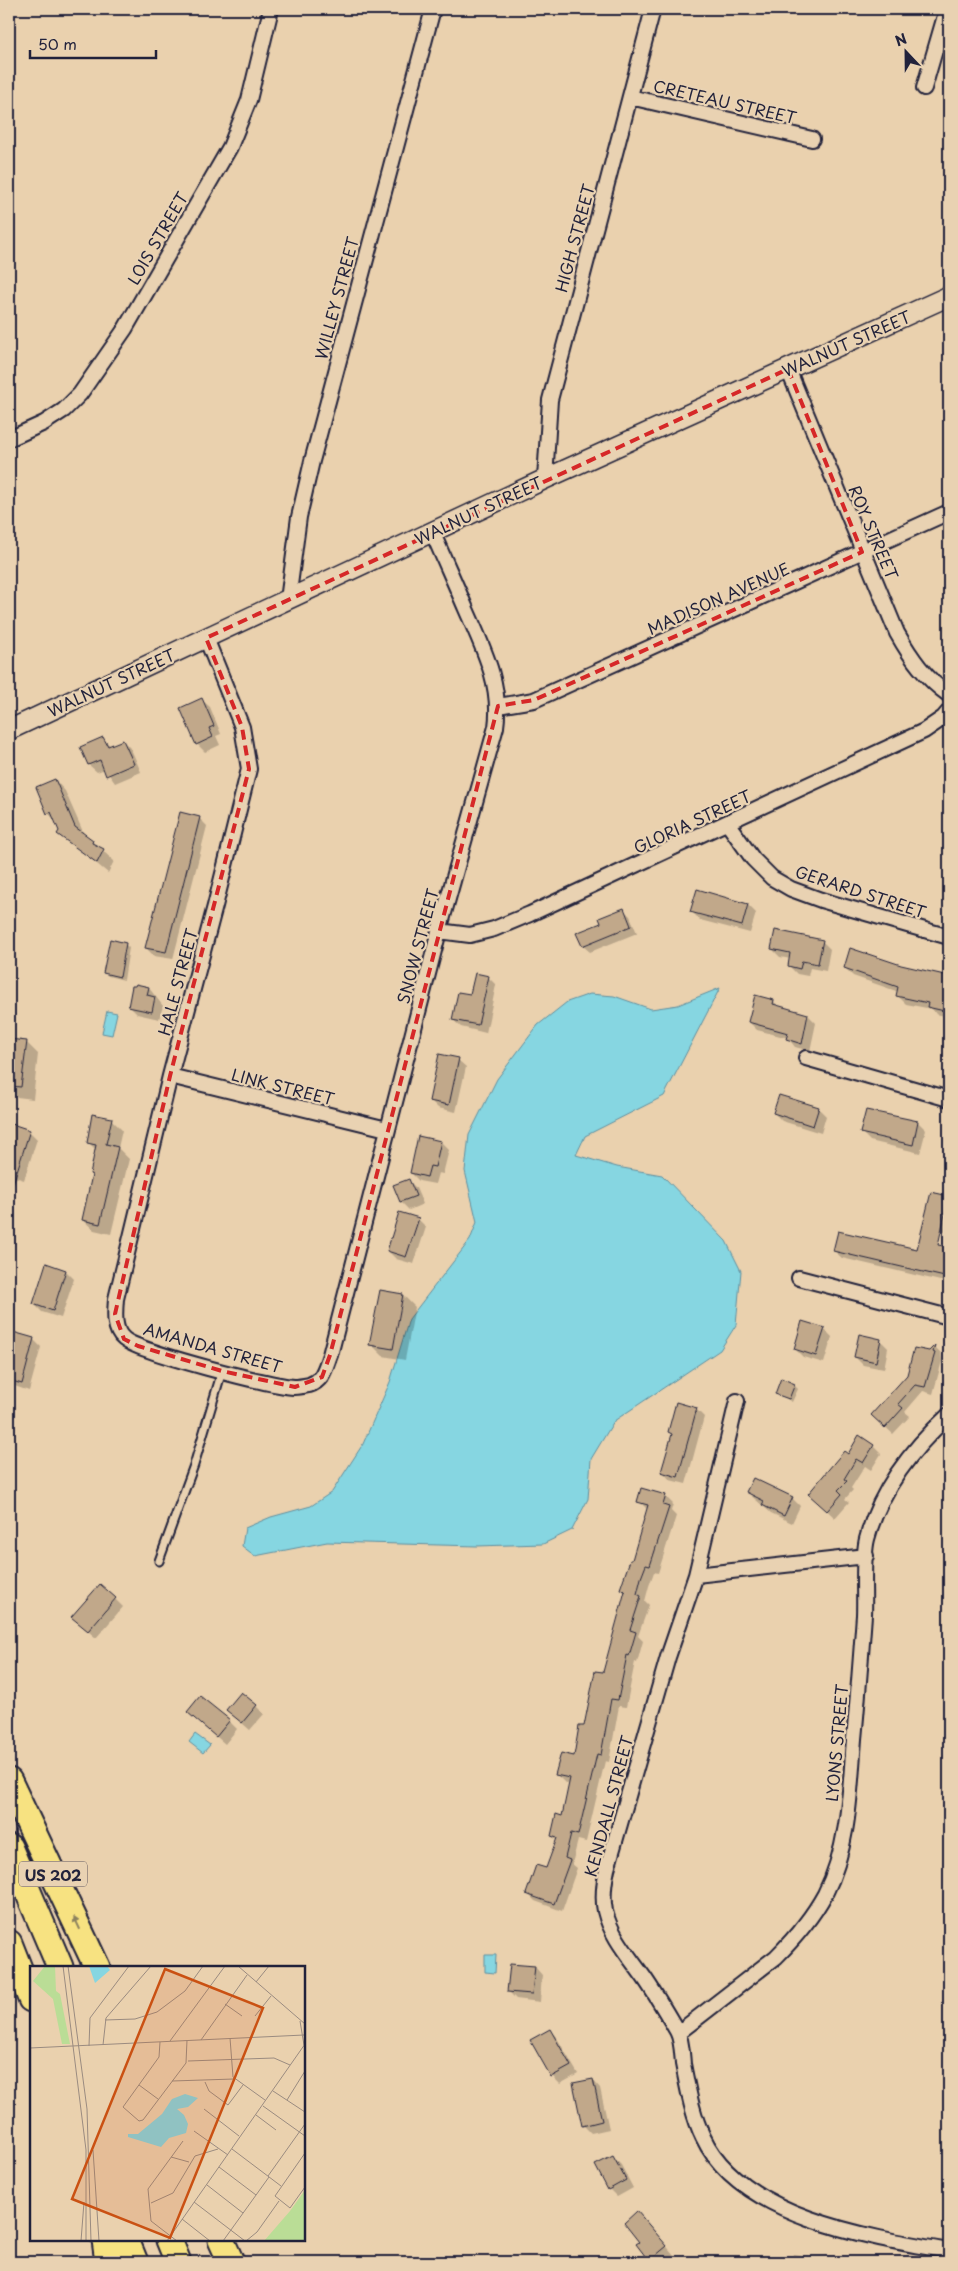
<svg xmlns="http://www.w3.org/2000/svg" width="958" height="2271" font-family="'Playpen Sans',sans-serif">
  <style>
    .water { fill: #86d6e1; stroke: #5e8e9f }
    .shadow { fill: #0003 }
    .building { fill: #c1a88a; stroke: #22223b }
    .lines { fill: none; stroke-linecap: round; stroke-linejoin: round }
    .service-casing { stroke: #22223b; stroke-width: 11 }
    .minor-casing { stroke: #22223b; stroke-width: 18 }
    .secondary-casing { stroke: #22223b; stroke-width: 22 }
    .motorway-casing { stroke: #22223b; stroke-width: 29 }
    .service { stroke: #e9d2b2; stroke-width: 7 }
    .minor { stroke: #e9d2b2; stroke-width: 14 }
    .secondary { stroke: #e9d2b2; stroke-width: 19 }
    .motorway { stroke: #f7e281; stroke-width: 25 }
    .oneway { fill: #8c825e }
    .marked { fill: none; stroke: #d62828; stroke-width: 4; stroke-dasharray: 10 6; stroke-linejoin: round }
    .labels { text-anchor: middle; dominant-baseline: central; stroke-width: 4.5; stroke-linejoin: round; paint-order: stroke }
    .shield { fill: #e9d2b2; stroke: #5e575f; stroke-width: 1 }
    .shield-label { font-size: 15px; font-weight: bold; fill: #22223b }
    .street-label { font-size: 16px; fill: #22223b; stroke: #e9d2b2 }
    .inset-road { fill: none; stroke: #9a8b80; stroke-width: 1 }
    .view { fill: #ca5113; fill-opacity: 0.15; stroke: #ca5113; stroke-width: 2.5 }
    .inset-edge { fill: none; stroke: #22223b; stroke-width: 2.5 }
  </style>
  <rect width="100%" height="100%" fill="#ead1ae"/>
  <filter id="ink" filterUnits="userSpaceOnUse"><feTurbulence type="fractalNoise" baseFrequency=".02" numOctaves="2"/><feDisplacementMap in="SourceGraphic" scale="10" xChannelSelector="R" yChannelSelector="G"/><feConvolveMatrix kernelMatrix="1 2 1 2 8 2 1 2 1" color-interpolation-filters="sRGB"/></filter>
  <g filter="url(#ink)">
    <!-- water -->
    <path class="water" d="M720,988l-56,108 -79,40 -9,19 41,12 45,8 64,66 15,30 -5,54 -16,25 -106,71 -23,38 -3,40 -16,31 -29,14 -66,2 -150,-4 -72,14 -13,-10 3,-18 26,-11 40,-11 21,-14 31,-48 27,-62 19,-63 61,-79 7,-18 -12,-51 4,-36 28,-56 41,-54 29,-23 23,-8 24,2 37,13 27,-4z
      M107,1011l10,2 -5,22 -10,-2z
      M195,1734l15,11 -7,8 -14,-11z
      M485,1955h11l-1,18 -10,-1z"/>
    <!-- shadow -->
    <path class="shadow" d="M202,700l8,7 11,27 -5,2 4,9 -15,7 -8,-8z
      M103,739l8,7 12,-5 8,8 10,23 -26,11 -10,-14 -8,3 -8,-7 -7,-17z
      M55,780l10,11 19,43 30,27 -6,12 -49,-40 1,-2 -5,-11 -7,-7z
      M199,818l8,8 -34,133 -19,-3 -8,-8z
      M748,905l8,8 -6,20 -50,-13 -8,-8z
      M623,909l7,7 7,17 -47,19 -7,-6z
      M822,941l8,8 -4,22 -16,-3 -2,8 -11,-2 -8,-8 2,-7 -11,-2 -8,-8z
      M125,944l4,4 -5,32 -16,-4 -3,-4z
      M901,967l48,11v39l-13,-3 -4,-5 -26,-5 -8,-8 1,-4 -46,-16 -8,-8z
      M488,977l8,8 -10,48 -25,-6 -8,-7z
      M149,988l14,18 -4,13 -22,-5 -8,-8z
      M773,1001l7,6 28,8 8,8 -6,28 -15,-4 -7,-9 -31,-8 -8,-8z
      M9,1040l17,2 12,12 -5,45 -24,-3z
      M458,1060l8,7 -10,45 -18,-4 -8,-8z
      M818,1108l8,8 -5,17 -39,-12 -8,-8z
      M111,1119l11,11 -4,18 11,11 -18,75 -17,-4 -11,-10 10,-44 3,-26 -8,-8z
      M918,1122l8,8 -6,23 -50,-12 -8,-8z
      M11,1125l18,6 8,8 -13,41 -15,-5v-42z
      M441,1142l8,8 -6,24 -5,-1 -3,11 -16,-3 -8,-8z
      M408,1180l8,8 7,16 -14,6 -8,-8 -7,-16z
      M932,1193l17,5v34l-16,-3z
      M418,1219l8,8 -12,37 -18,-5 -8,-8z
      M920,1243l29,7v33l-107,-25 -8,-7h84z
      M47,1265l19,6 8,8 -13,39 -19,-6 -8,-8z
      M403,1295l12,12 -10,53 -22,-4 -12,-12z
      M824,1329l8,8 -8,26 -21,-6 -8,-8z
      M14,1334l19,5 8,8 -12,44 -20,-7v-30z
      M880,1340l8,8 -4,21 -21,-4 -8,-8z
      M935,1347l6,6 1,8 -9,33 -10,-3 -18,21 5,4 -17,18 -13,-12z
      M794,1385l4,4 -6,13 -16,-9z
      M696,1409l8,8 -18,67 -16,-4 -7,-8 10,-36 -4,-4z
      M873,1446l8,8 -10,16 -6,-4 -14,22 2,2 -8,9 4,3 -14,16 -17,-16 30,-47z
      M747,1492l45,6 8,8 -8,17 -21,-10z
      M665,1496l8,8 -2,7 5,5 -18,57 -4,-1 -5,14 -4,15 4,4 -11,31 5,5 -6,22 -2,-1 -9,45 -7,-1 -10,56 -4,-1 -19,81 -8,-2 -6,24 5,4 -15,43 -27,-10 -8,-8 20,-23 10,-29 -5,-5 11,-19 7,-33 -5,-1 -8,-8 18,-18 29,-83 22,-80 -5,-5 11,-27 16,-52 -9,-9z
      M115,1599l8,8 -27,31 -15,-13z
      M256,1706l8,8 -14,16 -15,-13z
      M188,1712l41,9 8,8 -12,15z
      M535,1967l7,8 -2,27 -24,-3 -8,-8z
      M550,2030l7,8 21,36 -18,10 -8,-8z
      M593,2080l7,8 9,41 -18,4 -8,-8z
      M613,2157l8,8 12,23 -16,9 -8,-8z
      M645,2221l29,34 -10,7h-11l-12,-20z
      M793,2254l22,4 5,4h-39l1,-5 10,2z"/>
    <!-- building -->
    <path class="building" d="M202,698l12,28 -5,2 4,9 -17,8 -16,-37z
      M103,737l5,9 15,-6 11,24 -28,12 -6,-16 -12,5 -8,-18z
      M55,779l20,48 18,13 -1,3 12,6 -7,14 -40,-29 2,-3 -8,-19 -4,2 -11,-27z
      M180,812l20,5 -34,135 -21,-4z
      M697,889l51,15 -6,22 -52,-14z
      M624,908l7,18 -49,20 -6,-13 25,-10 -2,-5z
      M775,930l48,10 -5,24 -16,-3 -2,8 -12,-3 2,-13 -19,-4z
      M110,939l16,4 -6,34 -17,-4z
      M850,948l51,17 48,11v36l-22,-5 1,-4 -32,-7 2,-9 -54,-19z
      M475,973l14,3 -11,49 -26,-5 6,-28 12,2z
      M136,984l13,3 -2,8 8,2 -3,15 -24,-5 4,-21h3z
      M755,995l19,5 -1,4 35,10 -6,30 -16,-5 2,-6 -40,-11z
      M9,1039l18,2 -6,46 -12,-1z
      M439,1054l20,4 -10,47 -20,-4z
      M779,1095l40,12 -6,19 -40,-13z
      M866,1110l52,11 -5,24 -53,-12z
      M92,1114l20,4 -6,26 12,3 -18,77 -18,-4 10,-45 -2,-1 6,-29 -9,-2z
      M9,1123l21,7 -18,57 -3,-1z
      M418,1136l23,5 -6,26 -5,-1 -3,11 -17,-4z
      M409,1179l7,17 -16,6 -7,-17z
      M931,1192l18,4 -11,49 11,2v31l-116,-27 5,-20 79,18z
      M399,1212l20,6 -13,39 -19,-6z
      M46,1263l20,7 -13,41 -20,-7z
      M380,1290l23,4 -10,55 -24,-4z
      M802,1321l23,7 -9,28 -22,-7z
      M13,1332l21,6 -12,46 -13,-4v-31z
      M859,1334l22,5 -5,23 -22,-5z
      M935,1345l-2,7 2,1 -10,34 -10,-2 -17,19 5,4 -18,20 -14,-13 36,-40 7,-27 15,3z
      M781,1378l14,6 -6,15 -14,-5z
      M676,1402l21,6 -19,69 -17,-5 11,-38 -4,-2z
      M859,1435l15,10 -11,18 -7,-4 -12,20 3,2 -9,9 4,4 -15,17 -19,-17 36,-43 4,3z
      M753,1478l40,19 -9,19 -22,-11 2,-4 -18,-9z
      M641,1488l25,7 -3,10 6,2 -19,59 -4,-1 -5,13 -4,16 4,2 -11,34 6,2 -7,24 -2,-1 -9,45 -7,-1 -10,56 -4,-1 -19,81 -7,-2 -6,25 5,2 -16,44 -28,-10 10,-29 10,3 11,-30 -6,-2 5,-22 6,2 8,-38 -15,-3 6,-22 13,3 5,-30h5l11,-55 8,1 22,-81 -5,-2 10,-29h2l16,-55 -11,-3z
      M100,1584l16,14 -28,33 -17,-14z
      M241,1692l16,13 -15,18 -16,-13z
      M200,1696l30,24 -14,17 -29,-25z
      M510,1964l25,2 -3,28 -25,-2z
      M550,2029l21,37 -20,11 -21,-37z
      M593,2079l9,42 -20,5 -9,-43z
      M613,2156l13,24 -18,10 -13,-25z
      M637,2211l30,35 -18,15 -13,-17 3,-2 -15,-19z"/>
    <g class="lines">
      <!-- service casing -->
      <g class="service-casing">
        <path id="service" d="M159,1561l35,-96 28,-94"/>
      </g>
      <!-- minor casing -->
      <g class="minor-casing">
        <path id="minor" d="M924,88l23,-79
          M630,97l182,42
          M788,369l109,264c14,25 29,46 52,62
          M9,439l35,-16 20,-13 16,-16 45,-65 105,-182 19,-47 22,-91
          M545,479l5,-79 103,-391
          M288,600l11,-83 13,-56 121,-452
          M206,638l36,89 7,42 -34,137 -45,170 -54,223c-1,13 -3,31 8,40 15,13 147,47 170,48 4,0 10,-1 15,-2 14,-4 16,-17 21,-30l109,-424 57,-204c6,-43 -13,-79 -30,-118 -11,-26 -23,-52 -34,-78
          M498,706l36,-6 415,-188
          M728,824l25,35 19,19 19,11 30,11 128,37
          M439,931l31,4 24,-6 36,-15 394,-183 19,-13 6,-7
          M806,1058l143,41
          M170,1076l217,53
          M799,1278l150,39
          M737,1401l-41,174 -28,82 -61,212c-3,14 -5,28 -2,42 6,25 23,44 38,65 12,17 23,36 34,55 5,9 5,23 6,33 5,25 9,50 20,73 37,80 169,101 246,114
          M696,1575l170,-19
          M678,2033l98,-76c19,-19 36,-39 49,-63 24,-47 25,-103 29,-155 4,-41 7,-83 10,-124 1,-22 -2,-56 3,-76 13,-49 46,-91 82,-124"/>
      </g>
      <!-- secondary casing -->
      <g class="secondary-casing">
        <path id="secondary" d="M9,730l536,-251 404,-183"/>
      </g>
      <!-- motorway casing -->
      <g class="motorway-casing">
        <path id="motorway" d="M9,1781l88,186
          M9,1847l51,120
          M9,1943l22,56
          M105,2240l3,22
          M126,2240l9,22
          M169,2240l9,22
          M221,2240l10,22"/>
      </g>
      <!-- service -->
      <use href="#service" class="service"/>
      <!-- minor -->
      <use href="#minor" class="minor"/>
      <!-- secondary -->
      <use href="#secondary" class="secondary"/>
      <!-- motorway -->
      <use href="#motorway" class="motorway"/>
    </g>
    <!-- one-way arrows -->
    <defs><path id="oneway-solid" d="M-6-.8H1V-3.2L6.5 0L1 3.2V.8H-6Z" transform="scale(1.25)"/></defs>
    <use class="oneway" href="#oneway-solid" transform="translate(77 1923) rotate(-115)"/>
  </g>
  <!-- marked area -->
  <path class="marked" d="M788,369l74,183 -328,148 -36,6 -168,649 -8,22 -27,10 -73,-16 -84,-25 -14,-7 -9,-25 55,-238 79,-307 -7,-42 -36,-89z"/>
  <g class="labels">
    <!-- shield labels -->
    <rect class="shield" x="19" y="1861.5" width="68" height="25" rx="4"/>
    <g class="shield-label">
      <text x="53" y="1874">US 202</text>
    </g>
    <!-- street labels -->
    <g class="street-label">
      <text transform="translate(725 101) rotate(13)">CRETEAU STREET</text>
      <text transform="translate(157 238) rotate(-60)">LOIS STREET</text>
      <text transform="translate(574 238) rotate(-75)">HIGH STREET</text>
      <text transform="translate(336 298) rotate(-75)">WILLEY STREET</text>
      <text transform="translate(846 343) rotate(-24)">WALNUT STREET</text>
      <text transform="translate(478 510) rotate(-25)">WALNUT STREET</text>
      <text transform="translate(874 532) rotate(67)">ROY STREET</text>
      <text transform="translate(718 598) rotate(-24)">MADISON AVENUE</text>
      <text transform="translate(111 682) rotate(-25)">WALNUT STREET</text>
      <text transform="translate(692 821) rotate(-25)">GLORIA STREET</text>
      <text transform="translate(861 891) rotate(18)">GERARD STREET</text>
      <text transform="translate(417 946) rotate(-75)">SNOW STREET</text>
      <text transform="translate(177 982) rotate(-75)">HALE STREET</text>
      <text transform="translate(283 1086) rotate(14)">LINK STREET</text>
      <text transform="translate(213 1347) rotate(16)">AMANDA STREET</text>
      <text transform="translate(836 1743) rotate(-85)">LYONS STREET</text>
      <text transform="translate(608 1806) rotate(-75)">KENDALL STREET</text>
    </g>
  </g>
  <!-- overview -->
  <g transform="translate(30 1966)">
    <rect width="275" height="275" fill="#ead1ae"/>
    <path d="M15,0h10l1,25 4,3 10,50h-8l-9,-45 -20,-18zM275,224v51h-41l26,-30z" fill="#badd96"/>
    <path d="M59,0h18l3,4 -15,13zM155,128l13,4 -10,9 -11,2 7,6 4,9 -2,9 -17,5 -8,9 -33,-10v-3h10l24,-20 10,-15z" fill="#86d6e1"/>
    <path class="inset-road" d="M33,0l23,184v91M38,0l19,143 4,132M208,0l67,58M226,16l13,-16M195,38l17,12M225,50l16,-20M75,54l30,-1 22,-7 28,-21 18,-25M270,55l4,24M200,72l3,39 32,23M171,74l46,-65M140,75l55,-75M130,76l-1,15 -36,50 16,14 4,-1 43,-57 1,-23M73,79l3,-27 45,-52M59,80l1,-28 39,-52M0,82l274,-13M158,95l86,-3 16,7M142,115l62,-2M175,116l4,9 19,14 15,-20M109,119l19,14M243,125l32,21M257,134l18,-29M233,140l42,30M174,143l35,27M226,149l20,15M164,165l34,24M202,183l49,37M63,184l6,91M275,187l-30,43 15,12 15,-21M141,191l18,5M189,201l37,28M238,210l37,-52M177,219l36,28M164,236l51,39M121,237l22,-10 22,-37 23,-7M152,253l28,22M51,275l3,-39M137,275l138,-197M147,275l-26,-20 -3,-32 35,-48M193,275l46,-64M216,275l11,-9 22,-31"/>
    <path class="view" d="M135,3l98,39 -93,230 -98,-39z"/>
    <rect width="275" height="275" class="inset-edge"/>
  </g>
  <!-- margin -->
  <rect width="958" height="2271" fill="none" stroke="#e9d2b2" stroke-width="30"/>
  <rect x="15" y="15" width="928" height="2241" fill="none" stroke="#22223b" stroke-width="2" filter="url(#ink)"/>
  <!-- north arrow -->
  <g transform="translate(906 52) rotate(338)" stroke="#e9d2b2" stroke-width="4" paint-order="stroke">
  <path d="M0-4L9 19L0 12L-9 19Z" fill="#22223b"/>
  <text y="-8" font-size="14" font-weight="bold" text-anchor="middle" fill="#22223b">N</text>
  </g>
  <!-- scale -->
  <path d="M30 50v8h126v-8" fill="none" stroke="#22223b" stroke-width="2.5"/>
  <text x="38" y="50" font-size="15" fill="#22223b" stroke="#e9d2b2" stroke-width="4" paint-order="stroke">50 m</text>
</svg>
